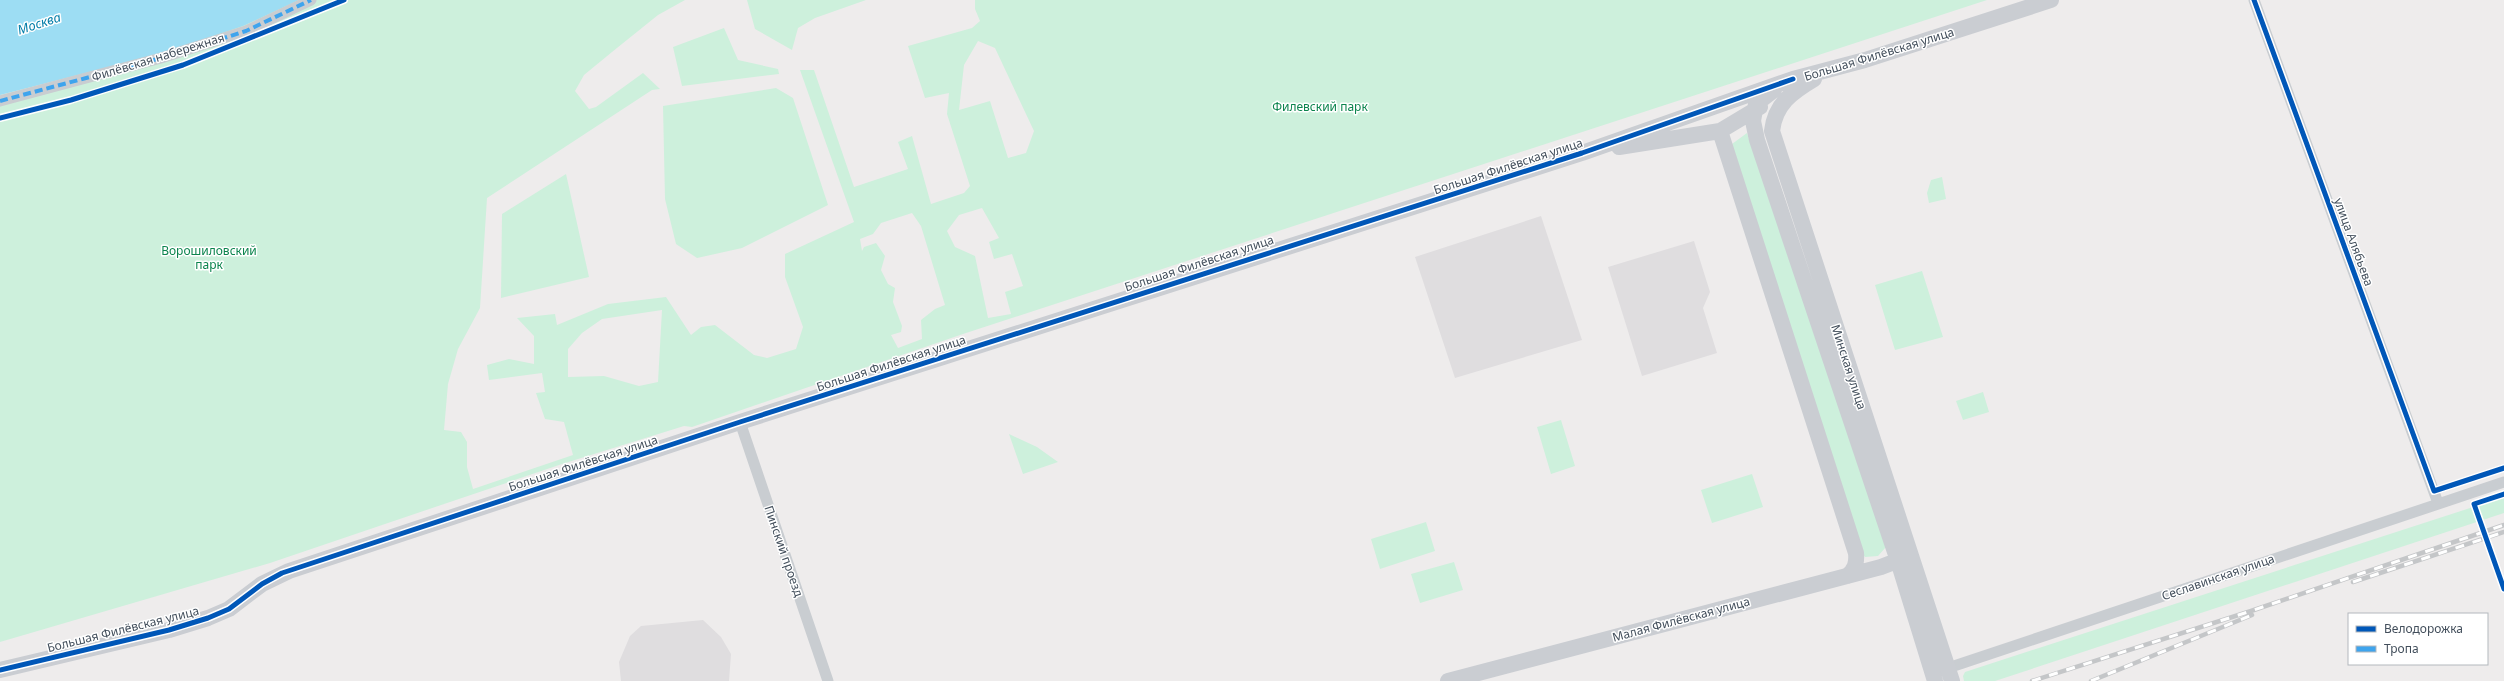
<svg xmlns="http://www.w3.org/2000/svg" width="2504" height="681" font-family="'Noto Sans',sans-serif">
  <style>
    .education { fill: #dfdddf }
    .green { fill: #cdf0dc; fill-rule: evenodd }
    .water { fill: #9dddf3 }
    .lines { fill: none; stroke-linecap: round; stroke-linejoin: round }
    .street { stroke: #c9cdd1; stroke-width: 11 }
    .secondary { stroke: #cacdd2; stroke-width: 16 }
    .rail-casing { stroke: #c4c6c8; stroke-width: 4.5 }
    .rail { stroke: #fff; stroke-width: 3; stroke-dasharray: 9; stroke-linecap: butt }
    .quiet { stroke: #3fa4ed; stroke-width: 4; stroke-dasharray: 8 4; stroke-linecap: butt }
    .cycleway-casing { stroke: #fff; stroke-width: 8 }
    .cycleway { stroke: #0057b8; stroke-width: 5 }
    .labels { text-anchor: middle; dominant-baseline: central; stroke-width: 3; stroke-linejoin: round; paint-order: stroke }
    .street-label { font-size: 12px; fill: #424e5b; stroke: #fff }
    .park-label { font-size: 12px; fill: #0b844d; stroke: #fff }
    .water-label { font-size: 13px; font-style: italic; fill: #017da8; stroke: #fff }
  </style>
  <rect width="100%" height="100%" fill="#eeecec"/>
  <!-- education -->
  <path class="education" d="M1541,216l41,124 -127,38 -40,-121z
    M1694,241l16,51 -7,16 14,45 -75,23 -34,-109z
    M703,620l18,17 10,17 -2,27h-108l-2,-19 11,-26 11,-10z"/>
  <!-- green -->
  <path class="green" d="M299,0h386l-27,15 -46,37 -28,23 -9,16 14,18 7,-2 47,-34 17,16 -8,1 -165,108 -7,110 -22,41 -10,35 -4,46 17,2 6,10v25l6,22 100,-34 -9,-33 -19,-3 -9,-26 9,-1 -3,-19 -53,7 -2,-15 22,-6 25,5v-28l-17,-18 38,-4 2,11 51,-21 58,-7 25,38 10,-8 14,-2 39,30 13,3 29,-9 7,-22 -18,-50v-23l69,-32 -54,-152h14l40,117 54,-18 -10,-27 14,-6 19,68 33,-11 6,-7 -23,-72 2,-21 -24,5 -17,-52 64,-18 8,-7 -5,-12v-9h1012l-1024,334 -271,93 -8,-1 -122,38 -292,99 -270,79v-547l160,-41zM978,41l17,7 39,83 -8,22 -18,5 -18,-57 -31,9 5,-45zM982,208l17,30 -10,4 5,17 18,-5 11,32 -18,6 6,22 -23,4 -13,-62 -20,-9 -8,-16 12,-16zM912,213l9,13 24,79 -10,4 -14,11 1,19 -24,9 -7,-13 10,-3 1,-6 -9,-24 2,-14 -7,-4 -7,-14 4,-14 -9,-13 -12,4 -2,4 -2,-12 13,-5 8,-11zM662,310l-4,72 -19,4 -35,-10 -36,1v-28l14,-16 20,-14z
    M747,0h119l-51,18 -17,10 -6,22 -37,-21z
    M724,28l14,32 40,9 1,5 -97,12 -9,-39z
    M776,88l17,10 35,107 -86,43 -45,10 -21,-14 -11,-45 -2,-93z
    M1747,133l139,414 -8,9 -13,1 -5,-7 -128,-406z
    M566,174l23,103 -88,21 1,-84z
    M1942,177l4,22 -17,4 -2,-10 4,-13z
    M1922,271l21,66 -48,13 -20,-65z
    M1983,392l6,20 -26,8 -7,-19z
    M1561,420l14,46 -24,8 -14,-47z
    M1009,434l28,13 21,15 -35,12z
    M1752,474l11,33 -51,16 -11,-33z
    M2504,497v16l-509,168h-31l-1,-5 2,-4z
    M1426,522l9,29 -55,18 -9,-30z
    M1454,562l9,28 -43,13 -9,-29z"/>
  <!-- water -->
  <path class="water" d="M0,0h299l-56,26 -83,28 -160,41z"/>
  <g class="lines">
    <!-- street -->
    <path class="street" d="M2254,0l184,503
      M0,101l161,-43 85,-27 65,-31
      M740,422l88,259
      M1933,673l571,-191"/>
    <!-- secondary -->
    <path class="secondary" d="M1814,79c-22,13 -39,25 -42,52l180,550
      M1774,90l-18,14 -3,17 4,19 141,421 37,120
      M1720,131l136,422c1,10 -1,17 -9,23
      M1619,147l101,-16 40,-24
      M0,670l169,-40 39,-12 21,-9 33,-25 27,-13 451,-149 842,-269 211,-74 72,-19 186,-60
      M1448,681l433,-114 26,-10"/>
    <!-- rail casing -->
    <g class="rail-casing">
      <path id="rail" d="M2353,582l151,-50
        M2032,681l219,-70 253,-86
        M2091,681l161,-66"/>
    </g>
    <!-- rail -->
    <use href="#rail" class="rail"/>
    <!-- quiet -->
    <path class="quiet" d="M0,101l161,-43 85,-27 65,-31"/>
    <!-- cycleway casing -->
    <g class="cycleway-casing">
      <path id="cycleway" d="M2254,0l180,491 70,-23
        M0,118l71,-18 112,-35 161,-65
        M2504,494l-30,10 30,85
        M0,670l169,-40 39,-12 21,-9 33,-25 20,-11 458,-151 842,-269 211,-74"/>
    </g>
    <!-- cycleway -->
    <use href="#cycleway" class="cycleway"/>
  </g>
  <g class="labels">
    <!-- street labels -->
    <g class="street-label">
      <text transform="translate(1879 54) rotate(-17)">Большая Филёвская улица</text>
      <text transform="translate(158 57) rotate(-17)">Филёвская набережная</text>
      <text transform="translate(1508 166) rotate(-18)">Большая Филёвская улица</text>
      <text transform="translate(2354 242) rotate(70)">улица Алябьева</text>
      <text transform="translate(1199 263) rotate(-18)">Большая Филёвская улица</text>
      <text transform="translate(891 363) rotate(-18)">Большая Филёвская улица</text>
      <text transform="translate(1849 367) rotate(72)">Минская улица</text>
      <text transform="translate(583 463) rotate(-18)">Большая Филёвская улица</text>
      <text transform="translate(784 551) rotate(71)">Пинский проезд</text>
      <text transform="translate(2218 577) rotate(-19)">Сеславинская улица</text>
      <text transform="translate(1681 619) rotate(-15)">Малая Филёвская улица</text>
      <text transform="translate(123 629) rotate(-14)">Большая Филёвская улица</text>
    </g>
    <!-- park labels -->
    <g class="park-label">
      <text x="1320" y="106">Филевский парк</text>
      <text x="209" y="250">Ворошиловский<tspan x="209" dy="14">парк</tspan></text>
    </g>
    <!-- water labels -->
    <g class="water-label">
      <text transform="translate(39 23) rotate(-18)">Москва</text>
    </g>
  </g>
  <!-- legend -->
  <rect x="2348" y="613" width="140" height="52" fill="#ffffff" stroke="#b3b8bd"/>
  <rect x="2356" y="626" width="20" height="6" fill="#0057b8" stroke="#b3b8bd"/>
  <text x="2384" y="633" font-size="12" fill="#424e5b">Велодорожка</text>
  <rect x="2356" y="646" width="20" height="6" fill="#3fa4ed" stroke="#b3b8bd"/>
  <text x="2384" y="653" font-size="12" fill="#424e5b">Тропа</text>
</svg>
